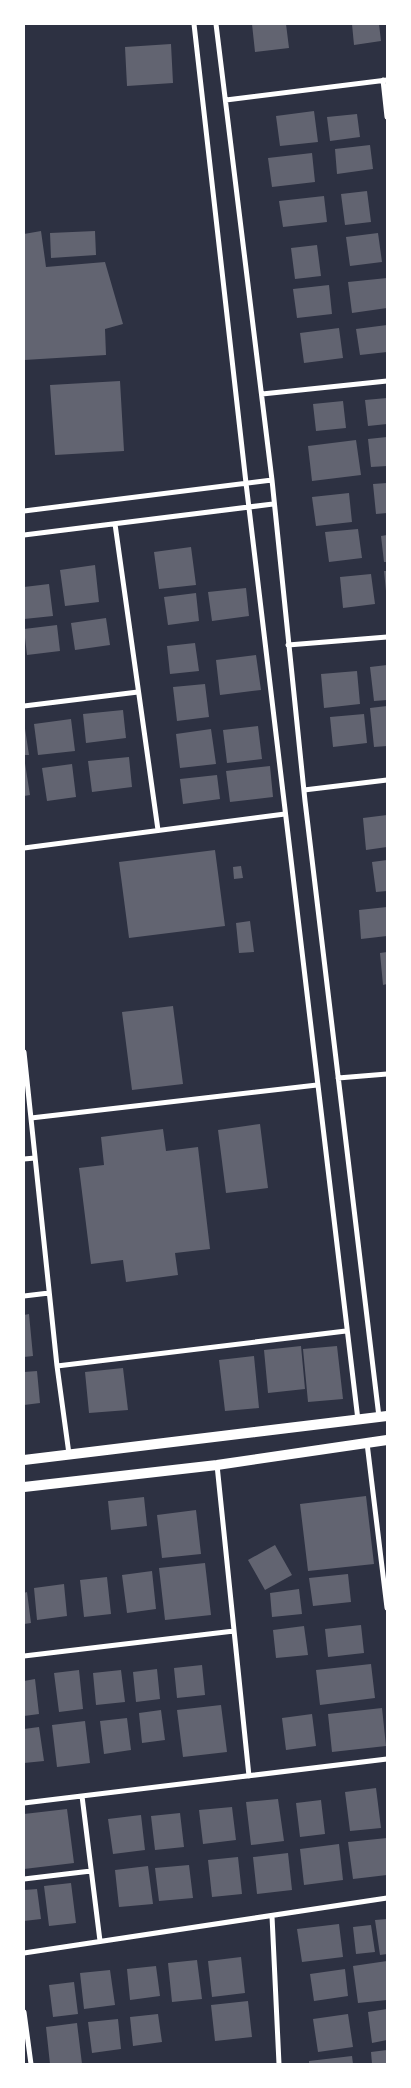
<svg xmlns="http://www.w3.org/2000/svg" width="411" height="2088" font-family="Ubuntu,sans-serif">
  <style>
    .building { fill: #626471 }
    .lines { fill: none; stroke-linecap: round; stroke-linejoin: round }
    .minor { stroke: #fff; stroke-width: 5 }
    .secondary { stroke: #fff; stroke-width: 10 }
  </style>
  <rect width="100%" height="100%" fill="#2d3142"/>
  <!-- building -->
  <path class="building" d="M252,24h34l3,24 -34,4z
    M352,24h27l2,17 -27,4z
    M171,44l2,39 -46,3 -2,-39z
    M314,111l4,31 -38,4 -4,-30z
    M357,114l3,23 -30,4 -3,-24z
    M370,145l3,24 -36,5 -2,-25z
    M312,153l3,29 -43,5 -4,-29z
    M367,191l4,31 -26,3 -4,-31z
    M324,196l3,26 -44,5 -4,-26z
    M41,231l5,36 59,-5 18,62 -18,5 1,26 -82,5v-126z
    M95,231l1,24 -45,3 -1,-25z
    M378,233l4,29 -32,4 -4,-29z
    M317,245l4,31 -26,3 -4,-31z
    M387,278v30l-35,5 -4,-31z
    M329,285l3,29 -35,4 -4,-29z
    M387,325v27l-27,3 -4,-26z
    M339,328l4,30 -39,5 -4,-30z
    M120,381l4,70 -69,4 -5,-70z
    M387,398v26l-19,2 -3,-26z
    M343,401l3,27 -30,3 -3,-27z
    M387,437v29l-16,1 -3,-28z
    M356,440l5,35 -49,6 -4,-35z
    M387,483v30l-11,1 -3,-30z
    M349,493l3,29 -36,4 -4,-29z
    M358,529l4,29 -33,4 -4,-30z
    M387,535v27h-3l-3,-26z
    M191,547l5,38 -37,4 -5,-37z
    M95,565l4,37 -34,4 -5,-36z
    M384,571h3v20h-1z
    M371,574l4,30 -32,4 -3,-31z
    M49,584l4,32 -29,3v-32z
    M246,588l3,28 -37,5 -4,-29z
    M196,593l3,28 -31,4 -4,-28z
    M106,618l4,27 -35,5 -4,-27z
    M57,625l3,26 -33,4 -3,-26z
    M195,643l4,28 -29,3 -3,-28z
    M256,655l5,35 -41,5 -4,-35z
    M387,665v35l-13,1 -4,-34z
    M357,671l3,33 -36,4 -3,-34z
    M205,684l4,33 -32,4 -4,-34z
    M387,706v40l-13,1 -4,-39z
    M123,710l3,28 -40,5 -3,-29z
    M364,714l3,29 -34,4 -3,-30z
    M71,719l4,32 -37,4 -4,-31z
    M24,722l5,33h-5z
    M258,726l4,33 -35,4 -4,-33z
    M211,729l5,35 -36,4 -4,-34z
    M24,757l6,38 -6,1z
    M129,757l3,30 -40,5 -4,-31z
    M72,764l4,33 -29,4 -5,-33z
    M270,766l3,31 -43,5 -4,-31z
    M217,775l3,24 -37,5 -3,-25z
    M387,815v32l-21,3 -3,-32z
    M215,850l10,76 -96,12 -10,-76z
    M387,860v31l-11,1 -4,-30z
    M241,866l2,12 -9,1 -1,-12z
    M387,907v29l-26,3 -2,-29z
    M250,921l4,31 -15,1 -3,-30z
    M387,952v32l-4,1 -3,-32z
    M173,1006l10,78 -51,6 -10,-78z
    M260,1124l8,64 -42,5 -8,-63z
    M163,1129l3,22 32,-4 12,102 -35,4 3,22 -52,7 -3,-22 -32,4 -12,-96 25,-3 -3,-28z
    M29,1314l4,42 -9,1v-42z
    M301,1346l4,43 -37,4 -4,-43z
    M337,1346l6,53 -35,3 -5,-53z
    M254,1356l5,52 -34,3 -6,-51z
    M123,1368l5,42 -39,3 -4,-41z
    M37,1371l3,32 -16,2v-33z
    M366,1496l8,68 -66,7 -8,-67z
    M144,1497l3,29 -36,4 -3,-29z
    M196,1510l5,44 -39,4 -5,-43z
    M275,1545l17,30 -27,15 -17,-30z
    M205,1563l6,52 -46,5 -6,-52z
    M152,1571l4,38 -29,4 -5,-38z
    M348,1574l3,28 -38,4 -4,-28z
    M107,1577l4,37 -27,3 -4,-37z
    M64,1584l3,32 -30,4 -3,-32z
    M299,1589l3,25 -30,3 -2,-24z
    M27,1592l4,31 -7,1v-31z
    M361,1625l3,28 -36,4 -3,-28z
    M304,1626l4,29 -32,3 -3,-28z
    M371,1664l4,34 -55,7 -4,-35z
    M202,1665l3,30 -28,3 -3,-30z
    M157,1669l3,30 -24,3 -3,-30z
    M79,1670l4,39 -24,3 -5,-39z
    M121,1670l4,32 -29,3 -3,-32z
    M35,1679l4,35 -15,2v-35z
    M221,1705l6,47 -44,5 -6,-47z
    M382,1708l4,38 -54,6 -4,-38z
    M161,1710l4,30 -23,3 -3,-30z
    M312,1714l4,32 -30,4 -4,-32z
    M127,1718l4,32 -27,4 -4,-33z
    M85,1721l5,42 -33,4 -5,-42z
    M39,1727l5,34 -20,2v-34z
    M376,1788l5,40 -31,3 -5,-39z
    M278,1799l6,42 -33,4 -5,-43z
    M321,1800l4,34 -25,3 -4,-34z
    M232,1807l4,33 -33,4 -4,-34z
    M67,1809l7,54 -50,6v-55z
    M180,1813l4,34 -29,3 -4,-34z
    M141,1815l4,35 -32,4 -5,-35z
    M387,1838v37l-34,4 -5,-37z
    M339,1844l4,36 -39,5 -4,-36z
    M288,1853l4,37 -35,4 -4,-37z
    M238,1857l4,37 -30,3 -4,-37z
    M189,1865l4,33 -34,3 -4,-33z
    M148,1866l5,38 -34,3 -4,-37z
    M71,1883l5,40 -27,3 -5,-40z
    M37,1889l4,30 -17,2v-31z
    M387,1919v35l-7,1 -5,-35z
    M339,1924l4,33 -41,5 -5,-33z
    M371,1925l4,27 -19,2 -3,-27z
    M241,1957l4,36 -33,4 -4,-36z
    M197,1960l5,39 -30,3 -4,-39z
    M387,1961v39l-29,3 -5,-37z
    M156,1966l4,30 -30,4 -3,-31z
    M345,1969l3,27 -34,5 -4,-27z
    M110,1970l5,35 -31,4 -4,-36z
    M74,1982l4,32 -25,3 -4,-32z
    M248,2001l4,36 -37,4 -4,-36z
    M387,2009v31l-15,3 -4,-31z
    M158,2014l4,28 -29,4 -3,-29z
    M348,2014l5,33 -35,5 -5,-33z
    M118,2019l3,30 -29,4 -4,-31z
    M77,2023l5,41h-32l-4,-37z
    M387,2050v14h-15l-1,-12z
    M352,2056l1,8h-44v-3z"/>
  <g class="lines">
    <!-- minor -->
    <path class="minor" d="M194,24l52,459 112,937
      M216,24l56,456 33,321 74,616
      M383,80l4,37
      M226,100l161,-20
      M262,394l125,-13
      M24,511l248,-31
      M115,524l43,306
      M24,535l249,-31
      M288,645l99,-8
      M24,706l114,-14
      M304,790l83,-10
      M24,848l261,-34
      M24,1052l33,314 12,88
      M338,1078l49,-4
      M31,1118l286,-33
      M24,1159l11,-1
      M24,1296l25,-3
      M57,1366l289,-35
      M367,1443l20,165
      M217,1465l32,311
      M24,1656l210,-25
      M82,1796l18,145
      M24,1803l363,-44
      M24,1879l67,-8
      M272,1916l7,148
      M24,1953l363,-55
      M24,2012l7,52"/>
    <!-- secondary -->
    <path class="secondary" d="M24,1460l363,-44
      M24,1487l193,-22 170,-25"/>
  </g>
  <!-- border -->
  <rect width="411" height="2088" fill="none" stroke="#ffffff" stroke-width="50"/>
</svg>
